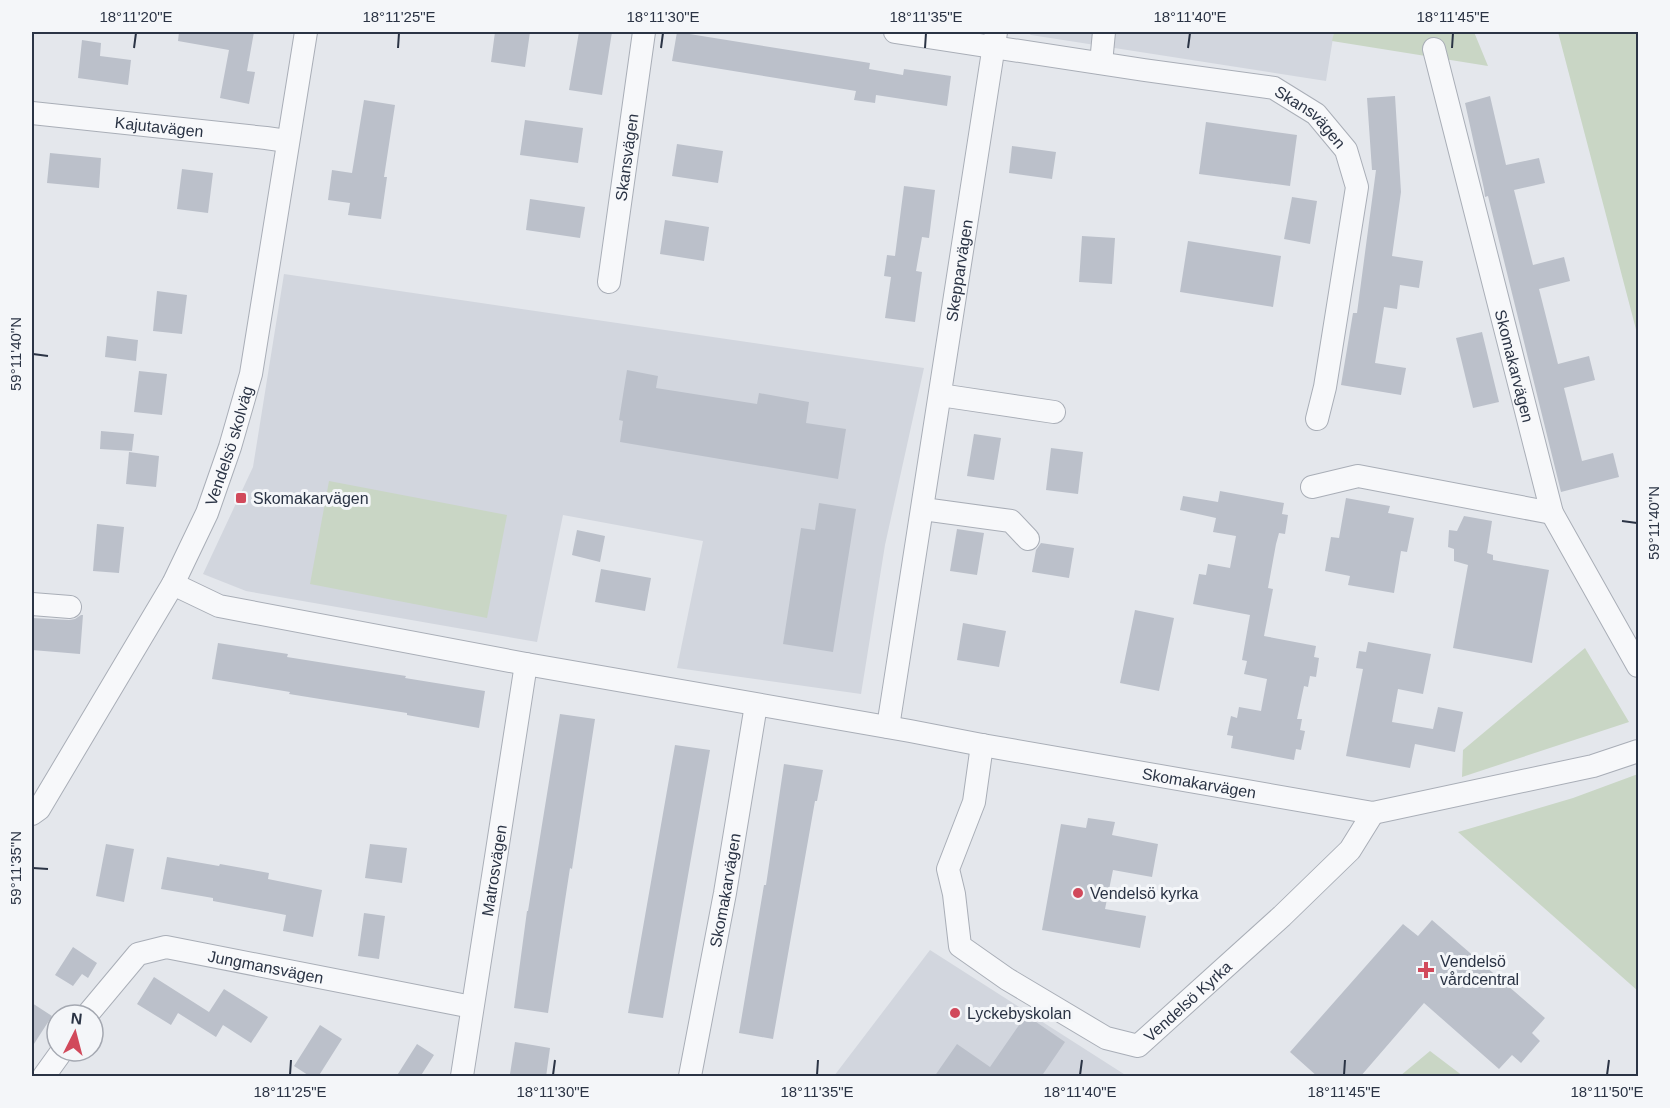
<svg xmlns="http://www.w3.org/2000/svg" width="1670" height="1108" font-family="Arial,sans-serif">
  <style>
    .built { fill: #d2d6de }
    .green { fill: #c9d6c5 }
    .building { fill: #bbc0ca }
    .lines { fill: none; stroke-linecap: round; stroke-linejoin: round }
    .minor-casing { stroke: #a9aeb7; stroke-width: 24 }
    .minor { stroke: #f7f8fa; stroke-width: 22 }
    .ticks { fill: none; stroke: #2b3445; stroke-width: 2 }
    .poi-dot { fill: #d1495b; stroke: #f4f6f9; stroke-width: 2 }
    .labels { text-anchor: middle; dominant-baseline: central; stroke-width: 6; stroke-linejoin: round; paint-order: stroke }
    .street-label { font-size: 16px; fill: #2b3445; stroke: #f4f6f9 }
    .poi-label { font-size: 16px; fill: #2b3445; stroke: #f4f6f9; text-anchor: start }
    .neatline { fill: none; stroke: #2b3445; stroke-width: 2 }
    .ticks-label { font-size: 15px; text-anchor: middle; fill: #2b3445 }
  </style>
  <rect width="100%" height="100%" fill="#e4e7ec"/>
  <!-- built -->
  <path class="built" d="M1027,32h307l-8,49 -295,-46z
    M284,274l640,94 -39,177 -24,149 -184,-26 26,-127 -140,-26 -26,127 -291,-51 -43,-17 50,-107z
    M930,950l197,126h-293z"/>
  <!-- green -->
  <path class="green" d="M1334,32h140l14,34 -156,-25z
    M1558,32h80v305z
    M329,481l178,34 -20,103 -177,-34z
    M1585,648l44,74 -167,55 1,-27z
    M1638,774v217l-180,-159 115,-34z
    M1430,1051l33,25h-63z"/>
  <!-- building -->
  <path class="building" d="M179,32h75l-7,39 8,1 -6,32 -29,-6 9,-48 -51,-9z
    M495,32h35l-5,35 -34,-5z
    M579,32h33l-10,63 -33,-5z
    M677,32l193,31 -1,6 34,6 1,-6 47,7 -4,30 -71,-11 -1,8 -21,-3 2,-9 -184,-30z
    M82,40l19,3 -1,13 31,4 -3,25 -50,-7z
    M1395,96l6,96 -9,64 31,5 -4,27 -19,-3 -3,24 -13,-2 -9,56 31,5 -5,27 -60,-10 12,-72h4l19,-143h-4l-5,-72z
    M1490,96l16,69 33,-7 6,25 -31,7 19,75 31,-8 6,24 -31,8 19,75 31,-8 6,24 -31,8 18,73 31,-8 6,24 -58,15 -73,-296 -3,1 -1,-8 -19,-86z
    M364,100l31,5 -11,72h3l-6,42 -33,-4 2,-12 -22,-3 4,-30 20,3z
    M525,120l58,8 -5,35 -58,-8z
    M1206,122l91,13 -7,51 -91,-12z
    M677,144l46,7 -5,32 -46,-7z
    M1012,146l44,6 -4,27 -43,-6z
    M50,153l51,5 -2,30 -52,-5z
    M182,169l31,4 -5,40 -31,-4z
    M904,186l31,4 -6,48 -7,-1 -6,34 6,1 -7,50 -30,-4 6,-41 -7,-1 3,-21 8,1z
    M1292,197l25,4 -7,43 -26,-5z
    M530,199l55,8 -5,31 -54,-8z
    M665,220l44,7 -5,34 -44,-7z
    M1082,236l33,2 -3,46 -33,-2z
    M1188,241l93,15 -8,51 -93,-15z
    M157,291l30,4 -5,39 -29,-3z
    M1482,332l17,70 -26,6 -17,-70z
    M107,336l31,4 -2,21 -31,-4z
    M627,370l31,6 -2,12 101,16 2,-11 50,9 -3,21 40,6 -8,50 -218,-37 3,-21 -4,-1z
    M139,371l28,3 -5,41 -28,-3z
    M101,431l33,3 -2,17 -32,-2z
    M974,434l27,4 -7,42 -27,-4z
    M1051,448l32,4 -5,42 -32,-4z
    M129,452l30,4 -3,31 -30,-3z
    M1220,491l64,12 -2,11 6,1 -3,19 -6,-1 -3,11 -8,44 5,1 -9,47 52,10 -2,11 5,1 -3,19 -6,-1 -2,11 -4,-1 -7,33h5l-2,11 5,1 -4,19 -5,-1 -2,11 -63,-12 2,-12 -6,-1 4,-19 6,2 2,-11 22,4 6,-32 -23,-5 3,-13 -5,-1 8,-45 -57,-11 6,-30 7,1 2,-11 22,4 6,-32 -23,-4 3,-14 -36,-8 3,-14 35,6z
    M1346,498l44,8 -2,7 26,5 -7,34 -6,-1 -7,42 -46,-8 2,-9 -25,-5 6,-34 8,1z
    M819,503l37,6 -23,143 -50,-8 18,-116 14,2z
    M1464,516l28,5 -5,32 6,2v5l56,10 -17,93 -79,-15 15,-83 -14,-4v-12l-6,-2 1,-17 8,1z
    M97,524l27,3 -5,46 -26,-2z
    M957,529l27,4 -7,42 -27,-4z
    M577,530l28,6 -5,26 -28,-7z
    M1041,543l33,5 -5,30 -37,-6 4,-22z
    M601,569l50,9 -6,33 -50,-9z
    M1135,610l39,8 -15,73 -39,-8z
    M81,615h2l-3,39 -48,-4v-32l37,2 6,-1z
    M963,623l43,8 -7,36 -42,-7z
    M1368,642l63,12 -8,40 -25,-5 -6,33 41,7 5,-22 25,5 -8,40 -40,-8 -5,24 -64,-12 17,-87 -7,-1 3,-17 7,1z
    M218,643l70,11 -1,3 119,19 -1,2 80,13 -6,37 -72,-13v-2l-118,-19 1,-2 -78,-13z
    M560,714l35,5 -23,150 -2,-1 -6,39 -16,106 -34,-5 13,-97h1z
    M675,745l35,5 -47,268 -35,-5z
    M784,764l39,6 -6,31h-2l-42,238 -34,-6 25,-148h2z
    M1088,818l27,4 -3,13 46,9 -6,33 -39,-7 -8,39 41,7 -6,32 -98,-18 19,-106 25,4z
    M106,844l28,5 -10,53 -28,-6z
    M370,844l37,4 -5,35 -37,-5z
    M167,857l52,9 1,-2 49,9 -1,6 54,11 -9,47 -30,-6 3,-16 -73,-14v-3l-52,-9z
    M364,913l21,3 -6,43 -21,-3z
    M1432,920l113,98 -13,15 8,8 -19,22 -9,-8 -13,14 -75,-66 -64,74h-42l-28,-25 113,-128 15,12z
    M73,947l24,16 -9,15 -6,-4 -9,12 -18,-11z
    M154,977l55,35 15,-23 44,28 -17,26 -28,-18 -7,12 -38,-24 -7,12 -34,-21z
    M32,1003l20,13 -20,31z
    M1026,1015l39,27 -24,35h-107l23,-33 33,23z
    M320,1025l22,14 -24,38h-7l-17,-11z
    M515,1042l35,6 -4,29h-17l-19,-3z
    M417,1044l17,11 -14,22h-24z"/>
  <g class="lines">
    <!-- minor casing -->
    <g class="minor-casing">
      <g id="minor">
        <path id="s1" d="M895,32l249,38 130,18 42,26 30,36 11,37 -32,200 -8,32"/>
        <path id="s2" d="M1434,49l118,464 86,153"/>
        <path d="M1101,63l3,-31"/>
        <path id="s3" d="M32,113l234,25 21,3"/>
        <path id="s4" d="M609,282l35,-250"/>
        <path d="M940,395l114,17"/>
        <path d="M1312,487l46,-11 194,37"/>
        <path d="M923,509l88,12 17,18"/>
        <path id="s5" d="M173,584l46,22 307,58 384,67 72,14 391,68 220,-47 45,-15"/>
        <path d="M32,604l38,3"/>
        <path id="s6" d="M888,727l108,-695"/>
        <path id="s7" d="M982,745l-8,57 -26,67 6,25 6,52 47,33 99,59 32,8 144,-130 68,-66 23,-37"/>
        <path id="s8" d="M32,814l7,-5 134,-225 34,-71 23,-66 21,-73 55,-342"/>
        <path id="s9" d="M87,1015l51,-61 28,-7 306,60"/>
        <path d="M44,1076l18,-25"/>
        <path id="s10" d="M462,1076l64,-412"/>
        <path id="s11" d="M690,1076l35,-183 31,-188"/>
      </g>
    </g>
    <!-- minor -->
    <use href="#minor" class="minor"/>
  </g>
  <!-- ticks -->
  <path class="ticks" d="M134,48l2,-15M398,48l1,-15M661,48l2,-15M925,48l1,-15M1188,48l2,-15M1452,48l1,-15M33,354l15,2M1622,521l15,2M33,868l15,1M290,1075l1,-15M553,1075l2,-15M817,1075l1,-15M1080,1075l2,-15M1344,1075l1,-15M1607,1075l2,-15"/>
  <!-- markers -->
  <g class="poi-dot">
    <rect x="235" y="492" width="12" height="12" rx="3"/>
    <circle cx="1078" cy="893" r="6"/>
    <path d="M1423 961h6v6h6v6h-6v6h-6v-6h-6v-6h6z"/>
    <circle cx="955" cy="1013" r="6"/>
  </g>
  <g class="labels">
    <!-- street labels -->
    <g class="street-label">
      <text stroke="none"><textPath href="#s1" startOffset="430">Skansvägen</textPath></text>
      <text stroke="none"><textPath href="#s3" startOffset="128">Kajutavägen</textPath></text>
      <text stroke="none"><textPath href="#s4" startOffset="126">Skansvägen</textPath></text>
      <text stroke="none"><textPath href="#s6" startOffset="462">Skepparvägen</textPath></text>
      <text stroke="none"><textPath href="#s2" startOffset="327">Skomakarvägen</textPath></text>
      <text stroke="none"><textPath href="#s8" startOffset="420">Vendelsö skolväg</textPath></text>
      <text stroke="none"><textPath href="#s5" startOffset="1047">Skomakarvägen</textPath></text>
      <text stroke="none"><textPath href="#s10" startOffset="208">Matrosvägen</textPath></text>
      <text stroke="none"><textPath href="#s11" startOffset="189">Skomakarvägen</textPath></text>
      <text stroke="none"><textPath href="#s9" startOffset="210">Jungmansvägen</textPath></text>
      <text stroke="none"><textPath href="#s7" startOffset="480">Vendelsö Kyrka</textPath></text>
    </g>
    <!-- poi labels -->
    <g class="poi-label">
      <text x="253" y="498">Skomakarvägen</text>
      <text x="1090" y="893">Vendelsö kyrka</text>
      <text x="1440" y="961">Vendelsö<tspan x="1440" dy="18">vårdcentral</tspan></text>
      <text x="967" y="1013">Lyckebyskolan</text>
    </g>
  </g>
  <!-- border -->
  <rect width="1670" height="1108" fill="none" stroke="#f4f6f9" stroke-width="66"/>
  <!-- north arrow -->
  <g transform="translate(75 1033) rotate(6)"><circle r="28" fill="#f4f6f9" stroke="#a4a8b1" stroke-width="1.5"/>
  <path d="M0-4.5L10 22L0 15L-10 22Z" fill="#d1495b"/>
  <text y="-9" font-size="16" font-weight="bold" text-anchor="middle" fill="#2b3445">N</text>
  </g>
  <rect x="33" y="33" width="1604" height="1042" class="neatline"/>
  <g class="ticks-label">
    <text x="136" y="22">18°11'20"E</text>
    <text x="399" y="22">18°11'25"E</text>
    <text x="663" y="22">18°11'30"E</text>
    <text x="926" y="22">18°11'35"E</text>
    <text x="1190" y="22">18°11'40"E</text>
    <text x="1453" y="22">18°11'45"E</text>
    <text transform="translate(16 354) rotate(-90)" y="5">59°11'40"N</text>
    <text transform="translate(1654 523) rotate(-90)" y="5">59°11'40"N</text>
    <text transform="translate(16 868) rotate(-90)" y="5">59°11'35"N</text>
    <text x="290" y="1097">18°11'25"E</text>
    <text x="553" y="1097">18°11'30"E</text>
    <text x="817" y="1097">18°11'35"E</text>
    <text x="1080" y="1097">18°11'40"E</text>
    <text x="1344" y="1097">18°11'45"E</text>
    <text x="1607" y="1097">18°11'50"E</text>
  </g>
</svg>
